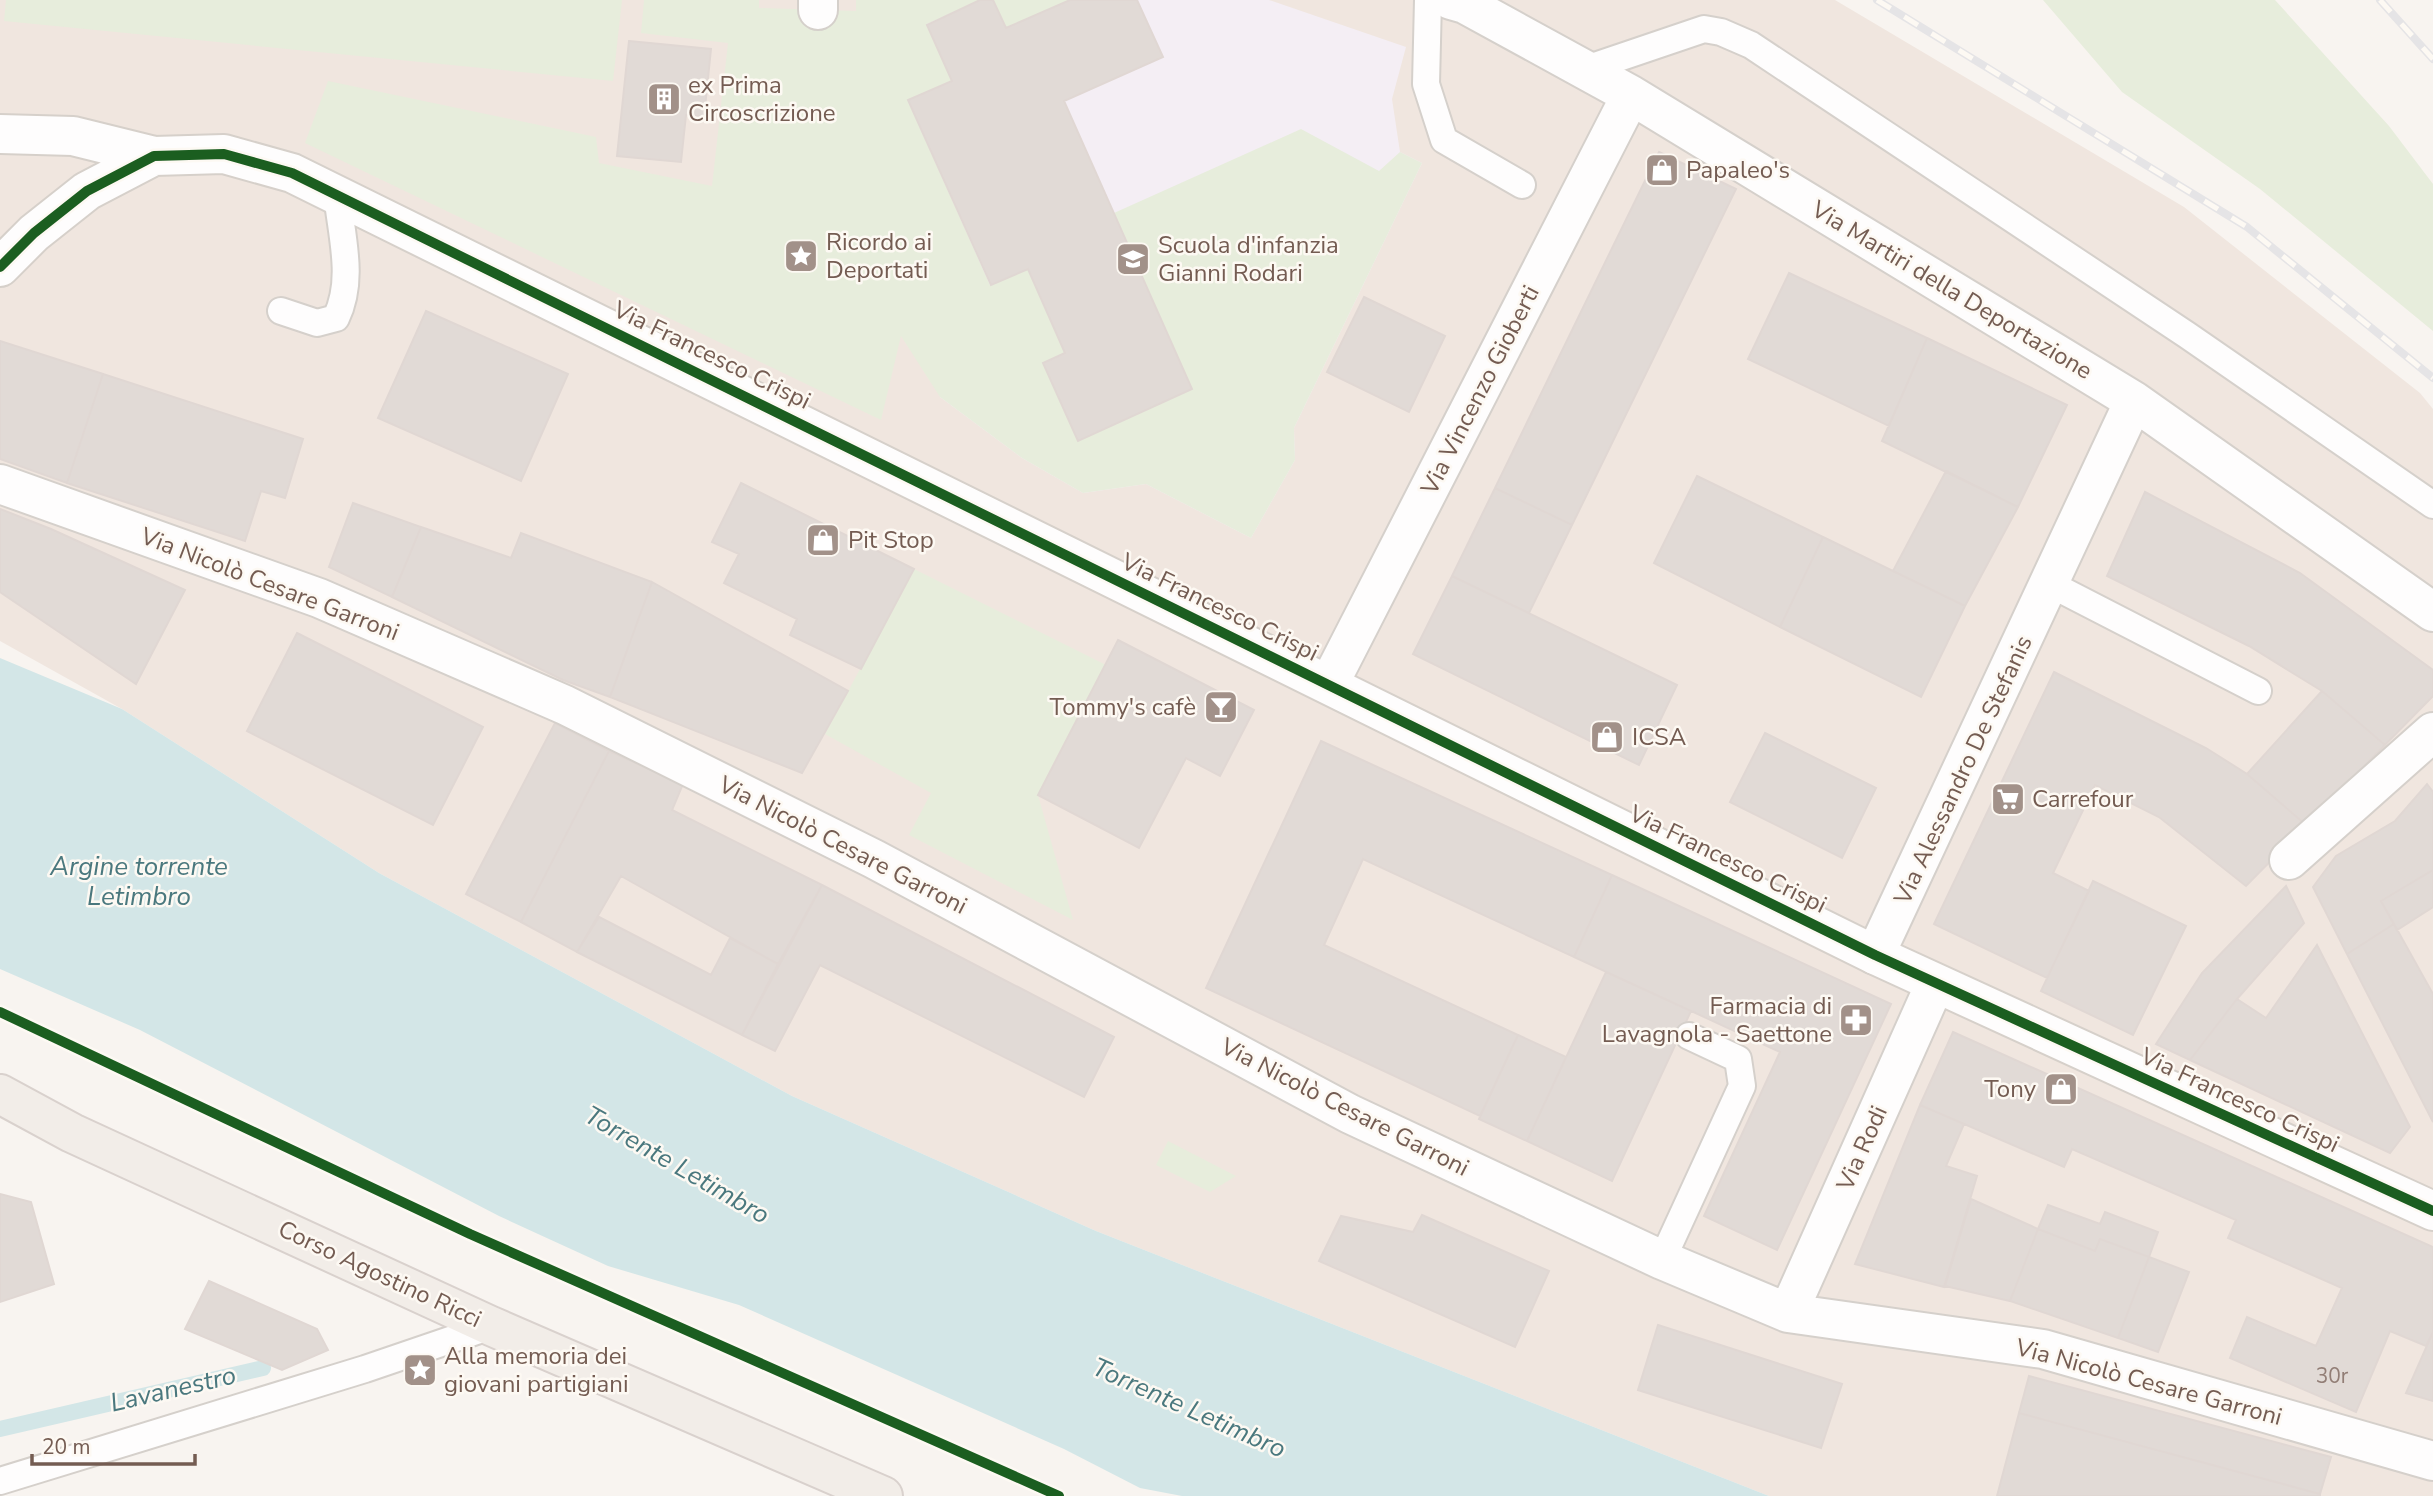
<svg xmlns="http://www.w3.org/2000/svg" width="2433" height="1496" font-family="'Nunito Sans',sans-serif">
  <style>
    .residential { fill: #f0e6df }
    .education { fill: #f4eef4 }
    .green { fill: #e7eddc }
    .water { fill: #d3e6e7 }
    .lines { fill: none; stroke-linecap: round; stroke-linejoin: round }
    .stream { stroke: #d3e6e7; stroke-width: 16 }
    .building { fill: #e1dad6; stroke: #e0d7d3; stroke-width: 2 }
    .lane-casing { stroke: #d5d0cb; stroke-width: 30 }
    .street-casing { stroke: #d5d0cb; stroke-width: 42 }
    .secondary-casing { stroke: #d6d0ca; stroke-width: 42 }
    .primary-casing { stroke: #d9d1cd; stroke-width: 42 }
    .lane { stroke: #fefdfd; stroke-width: 26 }
    .street { stroke: #fefdfd; stroke-width: 38 }
    .secondary { stroke: #fefdfd; stroke-width: 38 }
    .primary { stroke: #f2ede8; stroke-width: 38 }
    .rail-casing { stroke: #e5e4e6; stroke-width: 8 }
    .rail { stroke: #fdf9f3; stroke-width: 5; stroke-dasharray: 16; stroke-linecap: butt }
    .cycleway-casing { stroke: #fdf9f3; stroke-width: 15 }
    .cycleway { stroke: #1b5e20; stroke-width: 10 }
    .labels { text-anchor: middle; dominant-baseline: central; stroke-width: 5; stroke-linejoin: round; paint-order: stroke }
    .number-label { font-size: 21px; fill: #927e76 }
    .poi-label { font-size: 24px; fill: #745c52; stroke: #fdf9f3; text-anchor: start }
    .street-label { font-size: 24px; fill: #745c52; stroke: #fdf9f3 }
    .water-label { font-size: 26px; font-style: italic; fill: #4a787e; stroke: #fdf9f3 }
  </style>
  <rect width="100%" height="100%" fill="#f8f4f0"/>
  <!-- residential -->
  <path class="residential" d="M0,0h1835l349,207 236,186 13,16v1087h-664l-673,-265 -304,-135 -413,-223 -257,-164 -122,-68z"/>
  <!-- education -->
  <path class="education" d="M856,0h413l137,47 -14,52 8,53 22,11 -128,265 1,32 -44,78 -105,-54 -63,9 -61,-35 -82,-61z"/>
  <!-- green -->
  <path class="green" d="M6,0h616l-9,81 -609,-60z
    M644,0h115v8l97,3v-11h124l-53,24 25,57 -44,20 82,184 38,-16 37,84 -22,10 46,72 103,-46 -78,-176 187,-84 78,42 21,-19 22,11 -128,265 1,32 -44,78 -105,-54 -63,9 -61,-35 -82,-61 -39,-61 -20,84 -576,-277 23,-62 268,56 3,26 113,23 16,-143 -87,-10z
    M993,0h77l-64,28z
    M2043,0h232l114,126 44,58v147l-173,-142 -138,-97z
    M914,569l192,96 -68,130 35,125 -164,-85 22,-42 -106,-59z
    M1168,1141l68,35 -26,16 -54,-27z"/>
  <!-- water -->
  <path class="water" d="M0,658l122,51 257,164 413,223 304,135 673,265h-587l-42,-8 -76,-39 -325,-144 -131,-39 -109,-50 -359,-186 -140,-61z"/>
  <g class="lines">
    <!-- stream -->
    <path class="stream" d="M0,1429l263,-61"/>
  </g>
  <!-- building -->
  <path class="building" d="M980,0h13l13,28 64,-28h67l26,57 -99,44 128,288 -114,52 -35,-78 22,-10 -37,-84 -37,16 -83,-185 44,-19 -25,-56z
    M629,41l82,8 -7,68 -18,-2 -5,47 -64,-6z
    M1659,152l77,37 -164,336 -77,-37z
    M1789,273l138,65 -38,88 -141,-67z
    M1364,297l81,39 -36,76 -82,-40z
    M426,311l142,63 -47,107 -143,-63z
    M1927,338l140,67 -49,102 -136,-66z
    M0,341l103,33 -36,109 -67,-24z
    M103,374l200,65 -18,59 -24,-7 -16,50 -178,-58z
    M1946,471l72,36 -53,99 -72,-35z
    M1697,476l126,61 -43,90 -126,-64z
    M741,483l173,86 -53,100 -71,-34 7,-16 -73,-36 15,-29 -27,-12z
    M1495,488l77,37 -43,88 -77,-37z
    M2145,492l155,81 133,97v26l-48,49 -63,-54 -73,-45 -142,-70z
    M353,503l68,24 -29,70 -63,-30z
    M0,509l51,20 134,61 -49,94 -136,-92z
    M421,527l90,31 10,-25 131,49 -42,115 -47,-17 -171,-83z
    M1823,537l142,69 -44,91 -141,-70z
    M1452,576l225,109 -38,80 -226,-111z
    M652,582l196,109 -46,82 -192,-76z
    M297,633l186,94 -50,98 -186,-94z
    M1118,640l136,70 -34,66 -34,-18 -47,90 -101,-53z
    M2054,672l152,76 41,26 59,51 -60,61 -87,-69 -64,-32 -42,88 36,18 -42,87 -113,-54z
    M2322,691l63,54 -79,80 -59,-51z
    M555,723l54,28 -88,171 -55,-28z
    M1765,733l111,55 -34,70 -112,-56z
    M1321,741l291,134 -38,82 -211,-98 -39,86 194,90 -38,81 -274,-128z
    M609,751l74,33 -11,26 150,75 -44,79 -157,-88 -44,76 -56,-30z
    M2427,784l6,8v78l-52,31 13,23 -47,30 -34,-67 23,-31 59,-35z
    M2433,870v37l-36,23 -16,-29z
    M1612,875l279,129 -114,246 -73,-34 76,-164 -206,-95z
    M2093,881l93,45 -53,109 -92,-44z
    M822,885l292,152 -30,60 -264,-132 -45,86 -33,-16z
    M2286,886l18,37 -67,76 -47,61 -34,-16 46,-71z
    M599,917l112,58 19,-37 48,26 -36,71 -165,-83z
    M2394,924l39,70v128l-86,-168z
    M2317,945l93,182 -20,26 -200,-93 47,-61 29,19z
    M1606,972l85,39 -79,170 -85,-40z
    M1953,1032l480,215v85l-7,14 -36,-15 -34,81 -126,-54 17,-41 69,29 26,-58 -114,-50 8,-18 -164,-71 -8,18 -144,-62z
    M1518,1035l48,22 -39,84 -48,-22z
    M1920,1105l44,19 -18,42 31,10 -33,111 -89,-23z
    M0,1194l31,8 23,82 -54,18z
    M1971,1199l67,30 -28,72 -65,-15z
    M2048,1205l52,19 5,-12 53,20 -9,25 -49,-18 -5,12 -57,-22z
    M1422,1215l127,56 -34,76 -196,-86 22,-45 72,16z
    M2038,1229l57,22 5,-12 49,18 -31,81 -108,-37z
    M2149,1257l40,15 -31,80 -40,-14z
    M209,1281l108,48 11,21 -46,20 -97,-41z
    M1658,1325l184,59 -21,64 -183,-58z
    M2433,1332v69l-27,-8z
    M2029,1376l302,81 -11,37 -301,-81z
    M2019,1413l301,81v2h-323z"/>
  <g class="lines">
    <!-- lane casing -->
    <g class="lane-casing">
      <path id="lane" d="M1428,0l-2,84 18,56 78,45
        M1586,69l118,-40 17,3 30,13 436,290 246,170
        M281,311l36,12 19,-5c19,-39 5,-83 1,-125
        M2050,584l208,107
        M1662,1260l80,-174 -4,-27 -49,-23
        M0,1481l365,-112 126,-43"/>
    </g>
    <!-- street casing -->
    <g class="street-casing">
      <path id="street" d="M818,0v10
        M1451,0l14,4 166,91 503,306 299,211
        M0,484l319,114 246,107 309,154 476,255 312,146 126,53 255,36 390,112
        M1329,684l302,-589
        M2289,860l144,-128
        M1875,955l259,-554
        M1788,1313l147,-329"/>
    </g>
    <!-- secondary casing -->
    <g class="secondary-casing">
      <path id="secondary" d="M0,134l73,2 81,20
        M0,267l34,-34 53,-42 67,-35 70,-2 68,19 1583,782 558,256"/>
    </g>
    <!-- primary casing -->
    <g class="primary-casing">
      <path id="primary" d="M0,1094l72,39 419,193 392,170"/>
    </g>
    <!-- lane -->
    <use href="#lane" class="lane"/>
    <!-- street -->
    <use href="#street" class="street"/>
    <!-- secondary -->
    <use href="#secondary" class="secondary"/>
    <!-- primary -->
    <use href="#primary" class="primary"/>
    <!-- rail casing -->
    <g class="rail-casing">
      <path id="rail" d="M1877,0l370,227 186,151
        M2380,0l53,59"/>
    </g>
    <!-- rail -->
    <use href="#rail" class="rail"/>
    <!-- cycleway casing -->
    <g class="cycleway-casing">
      <path id="cycleway" d="M0,267l34,-34 53,-42 67,-35 70,-2 68,19 1583,782 558,256
        M0,1012l470,222 589,262"/>
    </g>
    <!-- cycleway -->
    <use href="#cycleway" class="cycleway"/>
  </g>
  <!-- icons -->
  <defs>
    <g id="building-square" transform="scale(1.75)"><rect x="-9" y="-9" width="18" height="18" rx="4" fill="#a29189" stroke="#fdf9f3"/><path d="M-4-6H4V6H1V3H-1V6H-4ZM-2.5-4.3h1.7v1.8h-1.7ZM.8-4.3h1.7v1.8H.8ZM-2.5-1h1.7V.8h-1.7ZM.8-1h1.7V.8H.8Z" fill="#fff"/></g>
    <g id="shop-square" transform="scale(1.75)"><rect x="-9" y="-9" width="18" height="18" rx="4" fill="#a29189" stroke="#fdf9f3"/><path d="M-5-2.5h2.3a2.7 3.5 0 0 1 5.4 0H5L5.5 6h-11ZM-1.5-2.5h3a1.5 2.3 0 0 0-3 0Z" fill="#fff"/></g>
    <g id="sight-square" transform="scale(1.75)"><rect x="-9" y="-9" width="18" height="18" rx="4" fill="#a29189" stroke="#fdf9f3"/><path d="M0-6L1.8-2.2L6-1.7L2.9 1.2L3.7 5.4L0 3.3L-3.7 5.4L-2.9 1.2L-6-1.7L-1.8-2.2Z" fill="#fff"/></g>
    <g id="school-square" transform="scale(1.75)"><rect x="-9" y="-9" width="18" height="18" rx="4" fill="#a29189" stroke="#fdf9f3"/><path d="M0-5L7-2L0 1L-7-2ZM-4 1L0 2.5L4 1V4Q0 6-4 4Z" fill="#fff"/></g>
    <g id="bar-square" transform="scale(1.75)"><rect x="-9" y="-9" width="18" height="18" rx="4" fill="#a29189" stroke="#fdf9f3"/><path d="M-6-5H6L.8 .8V4.5H3.5V6h-7V4.5H-.8V.8Z" fill="#fff"/></g>
    <g id="supermarket-square" transform="scale(1.75)"><rect x="-9" y="-9" width="18" height="18" rx="4" fill="#a29189" stroke="#fdf9f3"/><path d="M-6-5.5h2.5l.6 2H6L4.5 2H-2.5L-4.4-4H-6ZM-1.5 3.2a1.3 1.3 0 1 0 .1 0ZM3 3.2a1.3 1.3 0 1 0 .1 0Z" fill="#fff"/></g>
    <g id="pharmacy-square" transform="scale(1.75)"><rect x="-9" y="-9" width="18" height="18" rx="4" fill="#a29189" stroke="#fdf9f3"/><path d="M-2-6h4v4h4v4h-4v4h-4v-4h-4v-4h4Z" fill="#fff"/></g>
  </defs>
  <g fill-rule="evenodd">
    <use href="#building-square" x="664" y="99"/>
    <use href="#shop-square" x="1662" y="170"/>
    <use href="#sight-square" x="801" y="256"/>
    <use href="#school-square" x="1133" y="259"/>
    <use href="#shop-square" x="823" y="540"/>
    <use href="#bar-square" x="1221" y="707"/>
    <use href="#shop-square" x="1607" y="737"/>
    <use href="#supermarket-square" x="2008" y="799"/>
    <use href="#pharmacy-square" x="1856" y="1020"/>
    <use href="#shop-square" x="2061" y="1089"/>
    <use href="#sight-square" x="420" y="1370"/>
  </g>
  <g class="labels">
    <!-- number labels -->
    <g class="number-label">
      <text x="2332" y="1376">30r</text>
    </g>
    <!-- poi labels -->
    <g class="poi-label">
      <text x="688" y="85">ex Prima<tspan x="688" dy="28">Circoscrizione</tspan></text>
      <text x="1686" y="170">Papaleo's</text>
      <text x="826" y="242">Ricordo ai<tspan x="826" dy="28">Deportati</tspan></text>
      <text x="1158" y="245">Scuola d'infanzia<tspan x="1158" dy="28">Gianni Rodari</tspan></text>
      <text x="848" y="540">Pit Stop</text>
      <text x="1196" y="707" text-anchor="end">Tommy's cafè</text>
      <text x="1632" y="737">ICSA</text>
      <text x="2032" y="799">Carrefour</text>
      <text x="1832" y="1006" text-anchor="end">Farmacia di<tspan x="1832" dy="28">Lavagnola - Saettone</tspan></text>
      <text x="2036" y="1089" text-anchor="end">Tony</text>
      <text x="444" y="1356">Alla memoria dei<tspan x="444" dy="28">giovani partigiani</tspan></text>
    </g>
    <!-- street labels -->
    <g class="street-label">
      <text transform="translate(1952 290) rotate(31)">Via Martiri della Deportazione</text>
      <text transform="translate(712 355) rotate(26)">Via Francesco Crispi</text>
      <text transform="translate(1480 390) rotate(-63)">Via Vincenzo Gioberti</text>
      <text transform="translate(270 584) rotate(21)">Via Nicolò Cesare Garroni</text>
      <text transform="translate(1220 607) rotate(26)">Via Francesco Crispi</text>
      <text transform="translate(1963 770) rotate(-65)">Via Alessandro De Stefanis</text>
      <text transform="translate(843 845) rotate(27)">Via Nicolò Cesare Garroni</text>
      <text transform="translate(1728 859) rotate(26)">Via Francesco Crispi</text>
      <text transform="translate(2240 1100) rotate(25)">Via Francesco Crispi</text>
      <text transform="translate(1345 1107) rotate(27)">Via Nicolò Cesare Garroni</text>
      <text transform="translate(1862 1148) rotate(-66)">Via Rodi</text>
      <text transform="translate(380 1274) rotate(25)">Corso Agostino Ricci</text>
      <text transform="translate(2149 1382) rotate(15)">Via Nicolò Cesare Garroni</text>
    </g>
    <!-- water labels -->
    <g class="water-label">
      <text x="139" y="866">Argine torrente<tspan x="139" dy="30">Letimbro</tspan></text>
      <text transform="translate(677 1165) rotate(30)">Torrente Letimbro</text>
      <text transform="translate(173 1389) rotate(-13)">Lavanestro</text>
      <text transform="translate(1189 1408) rotate(24)">Torrente Letimbro</text>
    </g>
  </g>
  <!-- scale -->
  <path d="M32 1454v10h163v-10" fill="none" stroke="#745c52" stroke-width="3.5"/>
  <text x="42" y="1454" font-size="21" fill="#745c52" stroke="#fdf9f3" stroke-width="5" paint-order="stroke">20 m</text>
</svg>
